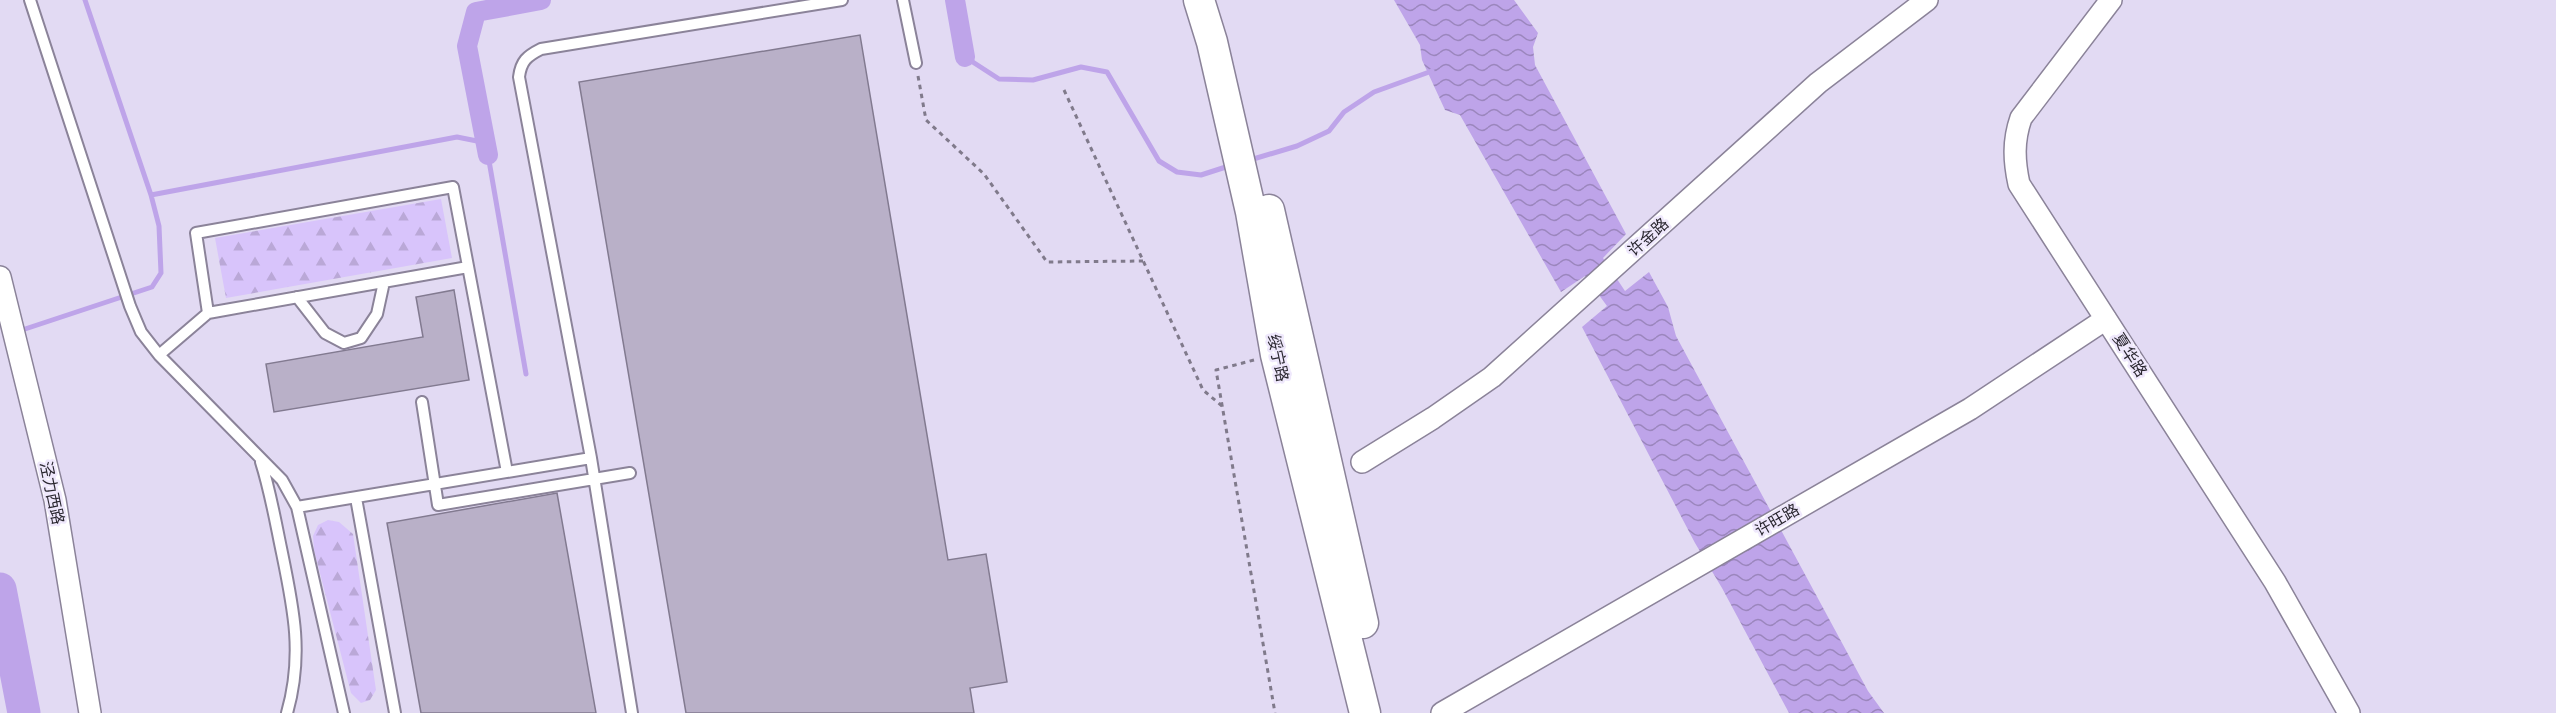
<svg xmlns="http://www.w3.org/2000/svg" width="2556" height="713" font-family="Poppins,'Noto Sans SC',sans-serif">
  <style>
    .forest { fill: url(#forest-firs) }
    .water { fill: url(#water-waves) }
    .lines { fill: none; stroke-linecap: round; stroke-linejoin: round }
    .stream { stroke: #bea4e9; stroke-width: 5 }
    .canal { stroke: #bea4e9; stroke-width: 20 }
    .river { stroke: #bea4e9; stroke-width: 33 }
    .building { fill: #b9b0c8; stroke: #827a90; stroke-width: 1.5 }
    .service-casing { stroke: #8b8399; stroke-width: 14 }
    .minor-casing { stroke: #8b8399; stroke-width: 24 }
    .secondary-casing { stroke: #8b8399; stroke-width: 33 }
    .path { stroke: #807a8b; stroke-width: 3; stroke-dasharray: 4.5 4.5; stroke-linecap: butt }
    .service { stroke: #fff; stroke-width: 10 }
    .minor { stroke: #fff; stroke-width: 21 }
    .secondary { stroke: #fff; stroke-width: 30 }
    .labels { text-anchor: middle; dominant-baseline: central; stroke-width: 5; stroke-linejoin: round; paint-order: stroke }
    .street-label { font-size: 16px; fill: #2a2730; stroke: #efe8fc }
  </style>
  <defs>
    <pattern id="forest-firs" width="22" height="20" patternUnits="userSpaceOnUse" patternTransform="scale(1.5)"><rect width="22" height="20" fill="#d8c4fb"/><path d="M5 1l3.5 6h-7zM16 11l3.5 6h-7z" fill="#baa8d7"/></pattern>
    <pattern id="water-waves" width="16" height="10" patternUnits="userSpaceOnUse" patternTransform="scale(1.5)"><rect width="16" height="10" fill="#bea4e9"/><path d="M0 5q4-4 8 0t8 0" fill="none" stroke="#9b86bd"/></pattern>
  </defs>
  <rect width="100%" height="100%" fill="#e2daf3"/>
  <!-- forest -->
  <path class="forest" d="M441,199l11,59 -226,40 -11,-60z
    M328,520l11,2 14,12 23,156 -6,10 -9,3 -10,-10 -37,-143 -1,-14 5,-11z"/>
  <!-- water -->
  <path class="water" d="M1394,0h120l24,33 -5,14 2,18 91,169 -23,24 22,33 24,-19 19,35 8,29 192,355 16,22h-95l-67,-125 -27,-45 -113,-216 25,-21 -22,-30 -24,16 -101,-177 -15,-5 -23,-50 -2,-15z"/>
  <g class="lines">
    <!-- stream -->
    <path class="stream" d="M965,57l34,22 34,1 48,-13 26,5 52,89 18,11 24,3 31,-10
      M1250,160l47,-14 32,-15 15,-19 30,-20 58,-21
      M151,195l306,-58 20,4 11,14 38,219
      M19,331l133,-44 9,-14 -2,-47 -8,-31 -66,-195"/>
    <!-- canal -->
    <path class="canal" d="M955,0l10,57
      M488,155l-21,-109 9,-34 65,-12"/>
    <!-- river -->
    <path class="river" d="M0,589l24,124"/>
  </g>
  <!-- building -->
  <path class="building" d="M860,35l88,525 38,-6 21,128 -37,6 4,25h-288l-107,-631z
    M454,290l15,90 -195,32 -8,-48 157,-27 -7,-40z
    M557,493l39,220h-175l-34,-190z"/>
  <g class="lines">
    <!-- service casing -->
    <g class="service-casing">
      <path id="service" d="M30,0l100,306 11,26 18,23 123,125 15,27 47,206
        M903,0l13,63
        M297,297l28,36 19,10 17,-5 16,-24 7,-32
        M208,313l-12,-80 257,-46 54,285
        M159,355l49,-42 260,-46
        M422,402l16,103 192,-32
        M261,462c9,28 14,57 20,86 12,58 23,106 6,165
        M356,498l39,215
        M297,507l294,-49
        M632,713l-41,-255 -72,-381c2,-16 8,-21 22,-28l301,-49"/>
    </g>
    <!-- minor casing -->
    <g class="minor-casing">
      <path id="minor" d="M2111,0l-90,118c-8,23 -7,43 -2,66l256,398 74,131
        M0,277l55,223 35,213
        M1362,462l71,-44 59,-41 326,-294 109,-83
        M1442,713l528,-304 136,-90"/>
    </g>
    <!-- secondary casing -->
    <g class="secondary-casing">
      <path id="secondary" d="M1199,0l13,42 39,170 25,143 89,358
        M1269,210l94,413"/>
    </g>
    <!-- path -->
    <path class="path" d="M918,76l8,44 58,54 63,88 96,-1
      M1064,90l139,300 19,16
      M1254,360l-38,10 59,343"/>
    <!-- service -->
    <use href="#service" class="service"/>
    <!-- minor -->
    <use href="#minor" class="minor"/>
    <!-- secondary -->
    <use href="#secondary" class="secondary"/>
  </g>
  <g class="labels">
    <!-- street labels -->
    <g class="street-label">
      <text transform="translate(1648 237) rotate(-42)">许金路</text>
      <text transform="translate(2130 355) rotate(57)">夏华路</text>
      <text transform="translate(1278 358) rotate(78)">绥宁路</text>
      <text transform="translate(52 493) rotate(78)">泾力西路</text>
      <text transform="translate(1777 520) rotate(-30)">许旺路</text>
    </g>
  </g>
</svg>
